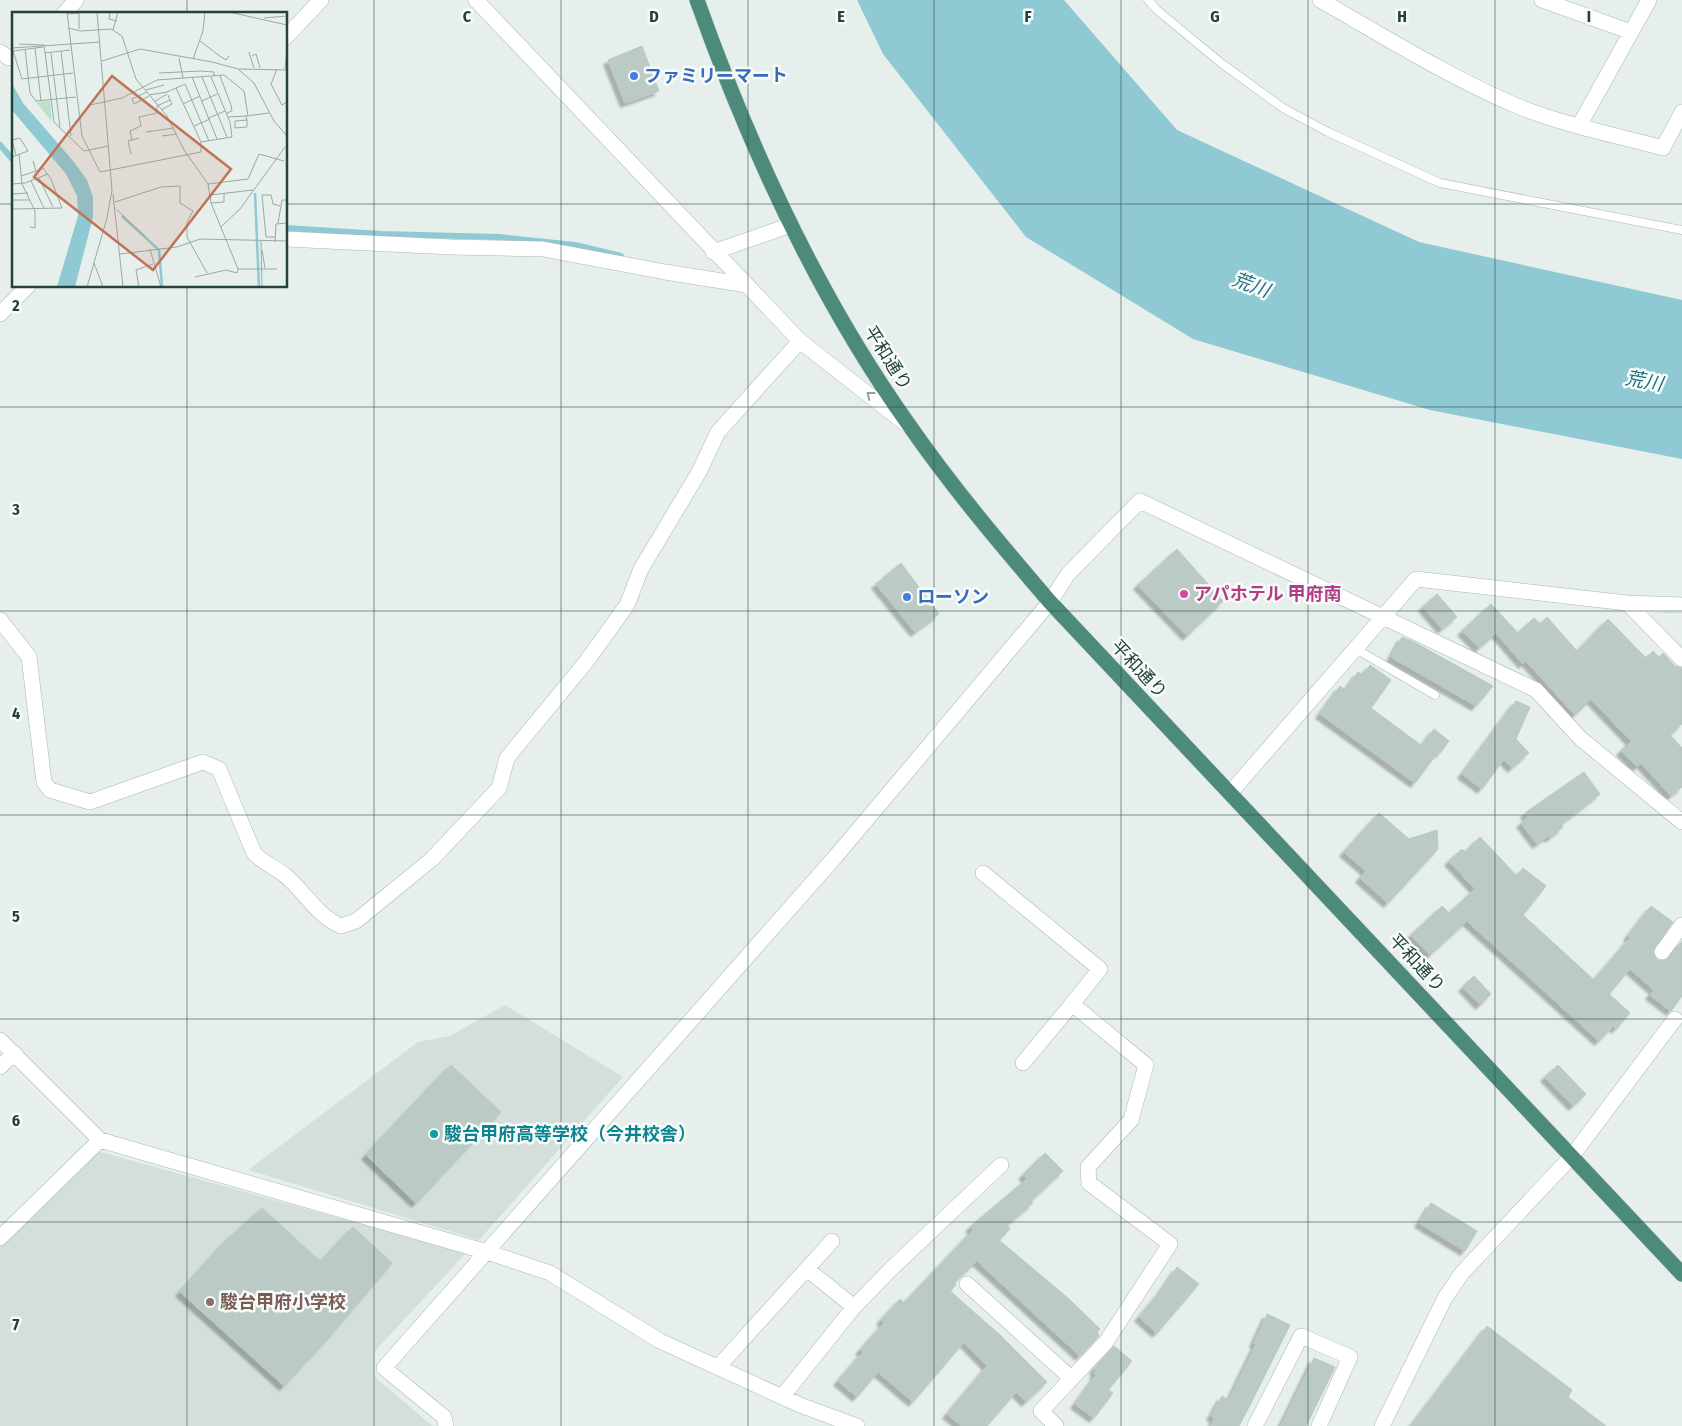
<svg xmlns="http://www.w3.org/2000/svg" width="1682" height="1426" font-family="'Fira Sans Condensed','Noto Sans JP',sans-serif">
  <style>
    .built { fill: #d4dfda }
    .water { fill: #8ec9d4 }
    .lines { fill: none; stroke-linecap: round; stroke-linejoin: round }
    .stream { stroke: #8ec9d4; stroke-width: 6 }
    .building { fill: #bbcac4; stroke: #b8c9c2; filter: url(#shadow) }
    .service-casing { stroke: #a8b8b2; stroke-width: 9 }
    .minor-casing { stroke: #a8b8b2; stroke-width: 16 }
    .tertiary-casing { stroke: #a8b8b2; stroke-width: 16 }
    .trunk-casing { stroke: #c2cac8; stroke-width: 16 }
    .service { stroke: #fff; stroke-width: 8 }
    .minor { stroke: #fff; stroke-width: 15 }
    .tertiary { stroke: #fff; stroke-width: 15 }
    .trunk { stroke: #4c8a7c; stroke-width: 15 }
    .oneway { stroke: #92a09c }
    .grid { fill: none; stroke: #24423a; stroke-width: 1; stroke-opacity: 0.55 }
    .shop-dot { fill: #3f7fe0; stroke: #f7fbf9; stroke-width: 2 }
    .hotel-dot { fill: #d1479c; stroke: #f7fbf9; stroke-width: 2 }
    .culture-dot { fill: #0f9aa8; stroke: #f7fbf9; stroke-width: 2 }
    .education-dot { fill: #8d6e63; stroke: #f7fbf9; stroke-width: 2 }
    .labels { text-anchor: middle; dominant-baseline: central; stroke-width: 5; stroke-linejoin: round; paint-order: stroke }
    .shop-label { font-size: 18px; font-weight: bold; fill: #366cbe; stroke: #f7fbf9; text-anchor: start }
    .street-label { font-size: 18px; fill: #24423a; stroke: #f7fbf9 }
    .hotel-label { font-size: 18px; font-weight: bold; fill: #b23c85; stroke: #f7fbf9; text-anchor: start }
    .culture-label { font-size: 18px; font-weight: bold; fill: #0d838f; stroke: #f7fbf9; text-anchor: start }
    .education-label { font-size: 18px; font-weight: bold; fill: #785e54; stroke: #f7fbf9; text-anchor: start }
    .water-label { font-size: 19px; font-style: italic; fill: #1c6f80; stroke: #f7fbf9 }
    .inset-river { fill: none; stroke: #8ec9d4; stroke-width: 2.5 }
    .inset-road { fill: none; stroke: #98aaa4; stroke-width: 1 }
    .view { fill: #c07456; fill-opacity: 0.15; stroke: #c07456; stroke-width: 2.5 }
    .inset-edge { fill: none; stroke: #24423a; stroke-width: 2.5 }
    .grid-label { font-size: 16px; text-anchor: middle; font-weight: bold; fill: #24423a; stroke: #f7fbf9; stroke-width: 5; stroke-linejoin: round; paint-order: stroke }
  </style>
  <defs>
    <filter id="shadow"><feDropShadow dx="-4.5" dy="4.5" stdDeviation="1" flood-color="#0004"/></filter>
  </defs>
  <rect width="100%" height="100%" fill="#e6efeb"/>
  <!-- built -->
  <path class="built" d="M505,1005l118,72 -144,163 -231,-70 170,-128 32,-6z
    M97,1151l369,102 -91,98v26l57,49h-432v-179z"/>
  <!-- water -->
  <path class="water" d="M857,0h207l113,130 242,112 263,58v159l-252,-49 -237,-71 -167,-102 -143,-183z"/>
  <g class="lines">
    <!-- stream -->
    <path class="stream" d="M0,145l14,16
      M286,228l95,6 118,3 76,8 46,11"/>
  </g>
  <!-- building -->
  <path class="building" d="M642,46l17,45 -34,12 -17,-43z
    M1177,549l46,52 -36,35 -49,-51z
    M901,563l38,51 -24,18 -39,-48z
    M1437,594l20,23 -15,12 -19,-22z
    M1491,604l27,29 16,-15 6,6 7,-7 30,34 31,-32 38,39 7,-7 6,6 4,-4 12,13 7,2v56l-12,11 12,13v39l-11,9 -30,-33 -4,4 -16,-16 10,-10 -40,-42 -16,16 -49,-54 -3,3 -27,-31 -17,15 -17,-17z
    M1402,637l12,5 79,44 -17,20 -12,-7 -73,-42z
    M1370,665l21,15 -20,28 51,38 12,-17 15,12 -9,12 -2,-1 -23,31 -95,-69 20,-28 5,4 13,-18 5,3z
    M1516,701l14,6 -14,32 13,14 -17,15 -8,-9 -22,30 -20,-15z
    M1584,772l16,22 -39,30 2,3 -13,11 -2,-2 -11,8 -16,-21 7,-6 -3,-4z
    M1379,813l30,26 28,-9 1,19 -50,54 -28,-25 6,-7 -22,-19z
    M1480,837l37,39 6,-8 23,18 -23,29 71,65 36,-42 -2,-2 23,-30 22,16 -20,29 4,9 8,1 17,-20v55l-11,15 -21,-16 4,-5 -24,-21 -21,25 21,19 -14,16 -3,-3 -14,15 -132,-120 -37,34 -19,-20 31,-29 7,7 26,-24 -26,-28 13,-12 3,3z
    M1474,976l17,18 -11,11 -17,-18z
    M451,1065l50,47 -85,91 -50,-48z
    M1558,1065l28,29 -13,12 -28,-29z
    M1045,1153l18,18 -32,30 2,2 -26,22 3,4 -11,11 70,59 31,30 -3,3 2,4 -19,20 -103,-95 -23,22 2,2 -6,6 50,44 47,47 -21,20 -10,-10 -29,34h-25l-15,-12 40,-48 -23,-24 -51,60 -35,-30 -21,25 -19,-16 25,-29 -3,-2 24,-27 -3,-3 19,-21 4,4 69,-73 -3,-3 57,-48 -4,-4z
    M1431,1203l46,28 -12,20 -46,-28z
    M262,1208l59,54 32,-35 39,36 -62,73 -46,50 -104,-94 46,-51z
    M1177,1267l22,17 -42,49 -18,-16 22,-26z
    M1267,1314l23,11 -42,84 -9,17h-28l4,-8 -4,-2 11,-20 7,4 27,-56 -2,-1z
    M1487,1326l85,64 -4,7 38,29h-195z
    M1114,1346l18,15 -24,29 5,3 -19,25 -19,-14 21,-29 -2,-1 2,-3 -2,-2z
    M1314,1358l21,9 -29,59h-25z"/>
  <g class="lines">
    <!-- service casing -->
    <g class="service-casing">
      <path id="service" d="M1148,0l9,10 64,53 62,45 45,24 112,51 242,47
        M1356,649l79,46"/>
    </g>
    <!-- minor casing -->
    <g class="minor-casing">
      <path id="minor" d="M1320,0c65,37 129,77 197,106 47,19 98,29 146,42l19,-36
        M1542,0l89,32
        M64,14l12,-14
        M286,37l35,-37
        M0,52l9,6 5,-1
        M1579,126l70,-126
        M286,239l165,8 92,2 122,23 82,13
        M713,252l78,-27
        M0,314l28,-28
        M1627,603l55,56
        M0,620l29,37 15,125 6,8 40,12 113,-40 16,7 35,84c9,10 21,14 32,23 19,16 31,40 55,50l15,-5 76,-62 67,-71 8,-30 79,-96 41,-57 14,-36 58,-97 19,-40 82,-91 106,83
        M1230,793l186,-214 211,24 55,2
        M983,873l117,96 -28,35
        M1662,952l20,-27
        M0,1040l100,100 387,112 63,21 110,68 140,64 57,21
        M1023,1063l49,-59 74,61 -15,55 -43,47 1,16 81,61 -64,98 -65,69 15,15
        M0,1067l14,-14
        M0,1238l100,-98
        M807,1269l47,38
        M967,1284l104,94
        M718,1367l114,-126
        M782,1397l72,-90 37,-38 110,-104
        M446,1426l-2,-9 -60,-49 452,-512 214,-254 18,-28 72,-73 396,189 44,48 102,84
        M1255,1426l46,-90 49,21 -31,69
        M1382,1426l63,-128 17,-25 110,-117 103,-137"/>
    </g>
    <!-- tertiary casing -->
    <g class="tertiary-casing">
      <path id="tertiary" d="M476,0l324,341"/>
    </g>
    <!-- trunk casing -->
    <g class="trunk-casing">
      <path id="trunk" d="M697,0c53,149 120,296 212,425 43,62 92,120 141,177l632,672"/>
    </g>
    <!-- service -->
    <use href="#service" class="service"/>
    <!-- minor -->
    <use href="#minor" class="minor"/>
    <!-- tertiary -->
    <use href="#tertiary" class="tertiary"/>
    <!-- trunk -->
    <use href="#trunk" class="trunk"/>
  </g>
  <!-- one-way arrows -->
  <defs><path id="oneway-chevron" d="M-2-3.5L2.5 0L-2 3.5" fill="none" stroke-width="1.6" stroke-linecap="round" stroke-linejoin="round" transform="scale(1.25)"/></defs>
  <use class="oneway" href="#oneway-chevron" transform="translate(870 395) rotate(-142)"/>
  <!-- grid -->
  <path class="grid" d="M187,0v14M374,0v1426M561,0v1426M748,0v1426M934,0v1426M1121,0v1426M1308,0v1426M1495,0v1426M0,204h14M286,204h1396M187,286v1140M0,407h1682M0,611h1682M0,815h1682M0,1019h1682M0,1222h1682"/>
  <!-- markers -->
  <g class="shop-dot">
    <circle cx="634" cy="76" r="5"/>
    <circle cx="907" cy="597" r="5"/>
  </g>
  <circle class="hotel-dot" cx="1184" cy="594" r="5"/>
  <circle class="culture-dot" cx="434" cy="1134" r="5"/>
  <circle class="education-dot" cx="210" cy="1302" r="5"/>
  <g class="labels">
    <!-- shop labels -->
    <g class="shop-label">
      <text x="644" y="76">ファミリーマート</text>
      <text x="917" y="597">ローソン</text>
    </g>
    <!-- street labels -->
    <g class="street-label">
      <text transform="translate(888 358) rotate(58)">平和通り</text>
      <text transform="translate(1139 669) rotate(47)">平和通り</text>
      <text transform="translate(1417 963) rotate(47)">平和通り</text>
    </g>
    <!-- hotel labels -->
    <g class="hotel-label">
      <text x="1194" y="594">アパホテル 甲府南</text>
    </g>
    <!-- culture labels -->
    <g class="culture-label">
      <text x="444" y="1134">駿台甲府高等学校（今井校舎）</text>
    </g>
    <!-- education labels -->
    <g class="education-label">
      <text x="220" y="1302">駿台甲府小学校</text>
    </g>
    <!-- water labels -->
    <g class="water-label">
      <text transform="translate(1251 285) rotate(20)">荒川</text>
      <text transform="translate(1644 381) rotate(10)">荒川</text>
    </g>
  </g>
  <!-- overview -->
  <g transform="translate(12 12)">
    <rect width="275" height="275" fill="#e6efeb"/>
    <path d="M38,89l2,21 -16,-20z" fill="#bfe0c8"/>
    <path d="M0,72l11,19 51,59 13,18 6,17v20l-18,70h-18l21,-71 -1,-20 -11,-22 -54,-64z" fill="#8ec9d4"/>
    <path class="inset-river" d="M243,181l4,94M110,204l37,34 3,36"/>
    <path class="inset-road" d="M55,0l15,124 18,36 101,-20v-10l-25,-54M98,0l-1,7 8,2M217,0l58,13M55,2l12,-1v16M252,6l23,-2M56,16l13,3 30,-2 11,7 14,43 31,37 17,34 24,34 3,19 27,66h39M101,18l5,-18M188,29l21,16 5,3 3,-4M7,32l25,1 10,77 30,29 25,-5M31,35l-30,4 9,28 51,-6M0,36l88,-6M23,36l6,53M13,37l5,44 6,8 40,-4M49,39l10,85M237,40l5,16M33,41l25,-3M39,41l9,74M240,44l4,-2 4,14M167,46l4,20M181,47l10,-28 2,-19M90,49l38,-12 72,13 26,7 49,1M265,57l-6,15 11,21 5,-3M273,57l2,-19M227,58l15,13 20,38 13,15M147,61l42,-2 13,1v4M208,64l11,29 1,6 -5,2M180,65l25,62M190,65l25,60M134,78l18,-5M135,80l-15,7 2,5 15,-8M137,83l18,-3 18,-8 24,57M190,89l15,-7M142,90l13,-8M171,92l17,-8M78,93l32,-7 35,-18 67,-5 20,16 4,25M149,98l11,-6 -2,-4M216,105l18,-1M197,106l16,-7M235,108l-12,1v7l12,-1v-7l-1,-4 23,-3M182,114l16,-7M134,120l28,-4M150,124l15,-2M127,126l-7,2 -2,-9 11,-5 -2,-9 18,-4v-7l13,-6 -2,-5M0,128l4,15M189,130l31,-5 -2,-15 -19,-45M7,142l3,30 13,27v17l-5,-1M119,142l-3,-13 4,-1M0,145l16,-6 -8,-13 -8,2M9,164l15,-5M27,166l14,29M19,169l13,27M0,172l13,-1 23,-9M196,172l40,-5 11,-25 25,7M0,182l16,-1M101,182l10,93M198,183l43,-5M0,188h18M103,190l46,-15 19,-1v17l13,8 -6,11v15l20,36M199,191l13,-1v-9M0,197l50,-1 -11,-29 -8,-11 -7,3 -3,-10M105,198l29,27M266,211l4,-23h5M209,215l19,-18 45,-62M263,225h-9l-4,-42h9l2,9 7,2M249,229l1,46M263,230l1,-18 11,-1M138,237l11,38M250,238l3,18M0,242v33M108,242l57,-7 23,-8 87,2M82,251l9,24M183,265l31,-7 11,3 1,-4M75,275l20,-69 5,-28 -15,-178M127,275l-3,-17 17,-6"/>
    <path class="view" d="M100,64l119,93 -78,101 -119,-93z"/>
    <rect width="275" height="275" class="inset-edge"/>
  </g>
  <g class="grid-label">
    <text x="467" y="22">C</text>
    <text x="654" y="22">D</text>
    <text x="841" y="22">E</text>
    <text x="1028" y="22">F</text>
    <text x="1215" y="22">G</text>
    <text x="1402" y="22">H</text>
    <text x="1589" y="22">I</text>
    <text x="16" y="311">2</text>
    <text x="16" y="515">3</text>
    <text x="16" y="719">4</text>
    <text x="16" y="922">5</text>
    <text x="16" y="1126">6</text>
    <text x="16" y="1330">7</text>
  </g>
</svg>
